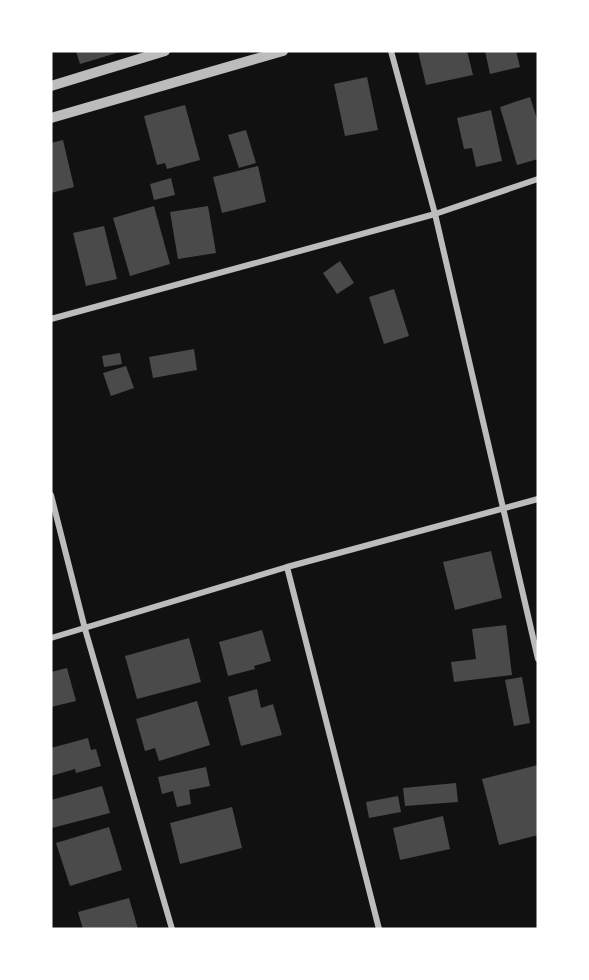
<svg xmlns="http://www.w3.org/2000/svg" width="589" height="980" font-family="Montserrat,sans-serif">
<style>
.building{fill:#4a4a4a}
.lines{fill:none;stroke-linecap:round;stroke-linejoin:round}
.minor{stroke:#bcbcbc;stroke-width:6}
.tertiary{stroke:#bcbcbc;stroke-width:10}
</style>
<rect width="100%" height="100%" fill="#111"/>
<g class="building">
<path d="M76 51H120V52L80 64Z"/>
<path d="M418 51H467L473 75 426 85Z"/>
<path d="M485 51H516L520 67 490 74Z"/>
<path d="M367 77 378 130 345 136 334 84Z"/>
<path d="M530 97 538 122V159L517 165 500 107Z"/>
<path d="M185 105 200 160 167 169 165 163 157 165 144 116Z"/>
<path d="M491 110 502 161 476 167 472 148 464 149 457 118Z"/>
<path d="M246 130 256 163 239 168 228 135Z"/>
<path d="M63 140 74 187 51 193V143Z"/>
<path d="M258 166 266 202 222 213 213 177Z"/>
<path d="M171 178 175 195 154 200 150 184Z"/>
<path d="M154 206 170 264 130 276 113 218Z"/>
<path d="M208 206 216 253 178 259 170 212Z"/>
<path d="M104 226 117 279 86 286 73 233Z"/>
<path d="M340 261 354 283 337 294 323 273Z"/>
<path d="M394 289 409 336 384 344 369 297Z"/>
<path d="M194 349 197 370 153 378 149 357Z"/>
<path d="M120 353 122 364 104 367 102 356Z"/>
<path d="M126 366 134 388 111 396 103 373Z"/>
<path d="M491 551 502 598 455 610 443 562Z"/>
<path d="M506 625 512 675 454 682 451 662 476 659 472 629Z"/>
<path d="M262 630 271 661 254 666 255 669 228 676 219 642Z"/>
<path d="M189 638 201 682 137 699 125 656Z"/>
<path d="M67 668 76 701 51 707V672Z"/>
<path d="M522 677 530 723 514 726 505 680Z"/>
<path d="M257 689 261 708 273 704 282 735 241 746 228 697Z"/>
<path d="M197 701 210 745 159 761 155 748 145 751 136 719Z"/>
<path d="M88 738 91 750 96 749 101 766 76 773 75 769 51 776V748Z"/>
<path d="M538 765V835L499 845 482 779Z"/>
<path d="M206 767 210 786 189 790 191 804 177 807 173 791 162 794 158 777Z"/>
<path d="M456 783 458 802 405 806 403 788Z"/>
<path d="M102 786 110 813 52 828 51 800Z"/>
<path d="M398 796 401 812 369 818 366 802Z"/>
<path d="M232 807 242 848 180 864 170 823Z"/>
<path d="M443 816 450 849 400 860 393 828Z"/>
<path d="M109 827 122 870 70 886 56 843Z"/>
<path d="M129 898 138 929H83L78 912Z"/>
</g>
<g class="lines">
<g class="minor">
<path d="M391 51 435 214 538 659"/>
<path d="M51 319 435 214 538 179"/>
<path d="M51 495 85 629 172 929"/>
<path d="M287 567 379 929"/>
<path d="M51 638 287 567 538 499"/>
</g>
<g class="tertiary">
<path d="M51 86 165 51"/>
<path d="M51 118 283 51"/>
</g>
</g>
<rect width="589" height="980" fill="none" stroke="#ffffff" stroke-width="105"/>
</svg>
